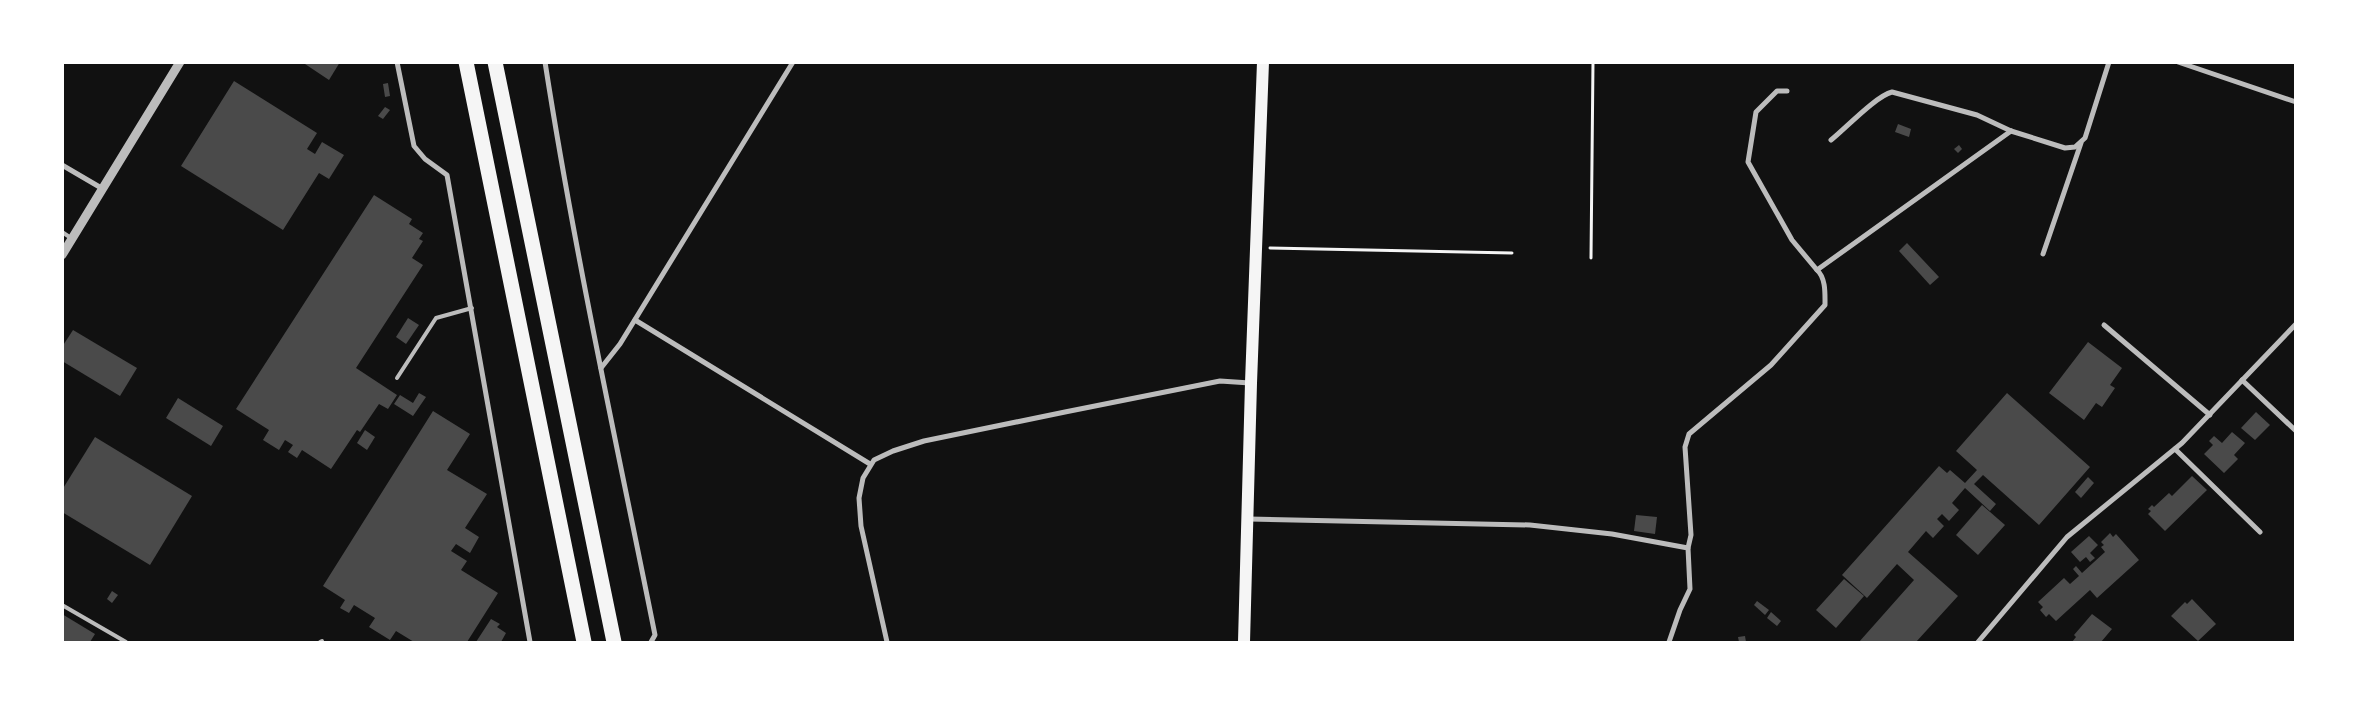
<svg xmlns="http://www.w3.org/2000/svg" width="2358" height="705" font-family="'Zilla Slab',serif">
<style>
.building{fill:#4a4a4a}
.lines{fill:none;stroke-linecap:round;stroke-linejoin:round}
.path{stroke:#f5f5f5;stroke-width:3}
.service{stroke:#bcbcbc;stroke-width:4}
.minor{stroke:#bcbcbc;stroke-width:5}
.tertiary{stroke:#bcbcbc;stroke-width:9}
.primary{stroke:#f5f5f5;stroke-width:12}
.motorway{stroke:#f5f5f5;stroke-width:15}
</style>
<rect width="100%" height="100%" fill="#111"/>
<g class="building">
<path d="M302 62H340L329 80Z"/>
<path d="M234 81 317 133 307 149 315 154 322 142 344 155 329 179 319 173 283 230 181 166Z"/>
<path d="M388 83 390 96 385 97 383 84Z"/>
<path d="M385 107 390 110 383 119 378 116Z"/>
<path d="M1898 124 1911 129 1909 137 1895 132Z"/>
<path d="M1959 145 1962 149 1958 153 1954 149Z"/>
<path d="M374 195 412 219 409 224 423 233 419 239 423 241 412 258 423 265 356 368 397 395 388 409 379 404 360 432 357 430 331 469 302 450 297 458 288 452 293 445 285 440 279 450 263 440 269 430 236 409Z"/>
<path d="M1907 243 1939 277 1930 285 1899 251Z"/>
<path d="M408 318 419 325 406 344 396 337Z"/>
<path d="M73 330 137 368 120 396 62 361V347Z"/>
<path d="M2088 342 2122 368 2110 385 2115 388 2102 407 2096 403 2084 420 2049 393Z"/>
<path d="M419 393 426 397 413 416 394 404 400 395 413 403Z"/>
<path d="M2007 393 2090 467 2039 525 1983 475 1974 484 1996 504 1990 511 1965 488 1952 503 1959 510 1949 521 1942 514 1937 519 1944 526 1933 538 1926 531 1908 552 1958 596 1916 642H1859L1914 580 1897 564 1867 598 1842 575 1939 466 1947 473 1950 470 1965 483 1977 470 1956 451Z"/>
<path d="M178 398 223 426 211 446 166 418Z"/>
<path d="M433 411 470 434 447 470 487 494 465 528 479 537 470 553 456 544 451 551 467 561 461 570 498 593 467 642H414L396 631 390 640 369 627 375 618 354 605 349 613 340 608 345 600 323 586Z"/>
<path d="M2256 412 2270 425 2255 440 2241 428Z"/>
<path d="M365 430 375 437 367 450 357 443Z"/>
<path d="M2232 432 2245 443 2234 455 2238 459 2224 473 2204 454 2213 445 2209 441 2214 436 2222 443Z"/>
<path d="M95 437 192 496 150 565 62 512V490Z"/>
<path d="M2192 476 2207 490 2165 531 2148 514 2151 511 2148 509 2152 505 2154 507 2169 493 2172 496Z"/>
<path d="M2088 477 2094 483 2081 498 2075 492Z"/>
<path d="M1982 505 2005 525 1978 555 1956 535Z"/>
<path d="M1636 515 1657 517 1655 534 1634 531Z"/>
<path d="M2110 533 2113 537 2116 534 2139 560 2097 598 2090 590 2056 621 2049 614 2046 617 2040 610 2043 607 2038 602 2064 578 2070 584 2079 576 2073 569 2076 566 2082 573 2105 552 2101 547 2104 545 2101 542Z"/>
<path d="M2089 536 2098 545 2090 553 2095 558 2090 562 2086 557 2080 562 2071 552Z"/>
<path d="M1844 579 1864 596 1836 628 1816 610Z"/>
<path d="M112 591 118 595 112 603 107 599Z"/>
<path d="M2192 599 2216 624 2198 641 2171 616 2185 602 2187 604Z"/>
<path d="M1757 601 1769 610 1765 615 1754 605Z"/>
<path d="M1771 612 1781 621 1777 626 1767 618Z"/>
<path d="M62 614 95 634 90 642H62Z"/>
<path d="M2092 614 2112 629 2101 642H2072L2076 637 2074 635Z"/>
<path d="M491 619 500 624 497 627 506 633 501 642H476Z"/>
<path d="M1745 636 1746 642H1739L1738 637Z"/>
</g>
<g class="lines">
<g class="path">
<path d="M1270 248 1512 253"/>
<path d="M1591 258 1593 62"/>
</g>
<g class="service">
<path d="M62 232 71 238"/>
<path d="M397 378 436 318 472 308"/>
<path d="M62 605 126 642"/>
<path d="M320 642 322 641"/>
</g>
<g class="minor">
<path d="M397 62 414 146 425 159 447 175 530 642"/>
<path d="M545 62C575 255 617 445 655 635L651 642"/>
<path d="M2178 62 2296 102"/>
<path d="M1787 91H1777L1756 112 1748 162 1792 240 1817 270"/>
<path d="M1831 140C1846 128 1876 96 1892 92L1977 115 2011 131 2065 148 2075 147 2085 138 2109 62"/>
<path d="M62 165 103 189"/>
<path d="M2043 254 2081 143"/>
<path d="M635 320 870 464"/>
<path d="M2104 325 2210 415"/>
<path d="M601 368 620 344 793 62"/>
<path d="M2242 380 2296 431"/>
<path d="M2175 449 2260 532"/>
<path d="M1249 519 1530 525 1612 534 1688 548 1690 589 1680 610 1669 642"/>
<path d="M1688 548 1691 535 1685 447 1689 434 1771 365 1825 305C1825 294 1826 278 1817 270L2011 131"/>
<path d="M887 642 861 526 859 498 863 478 874 460 893 451 924 441 1065 412 1220 381 1250 383"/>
<path d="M1978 642 2067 537 2182 443 2296 324"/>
</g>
<path class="tertiary" d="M62 255 180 62"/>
<path class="primary" d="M1244 642 1251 383 1263 62"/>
<g class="motorway">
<path d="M466 62 584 642"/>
<path d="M495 62 614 642"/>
</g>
</g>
<rect width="2358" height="705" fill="none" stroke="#ffffff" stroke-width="128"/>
</svg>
